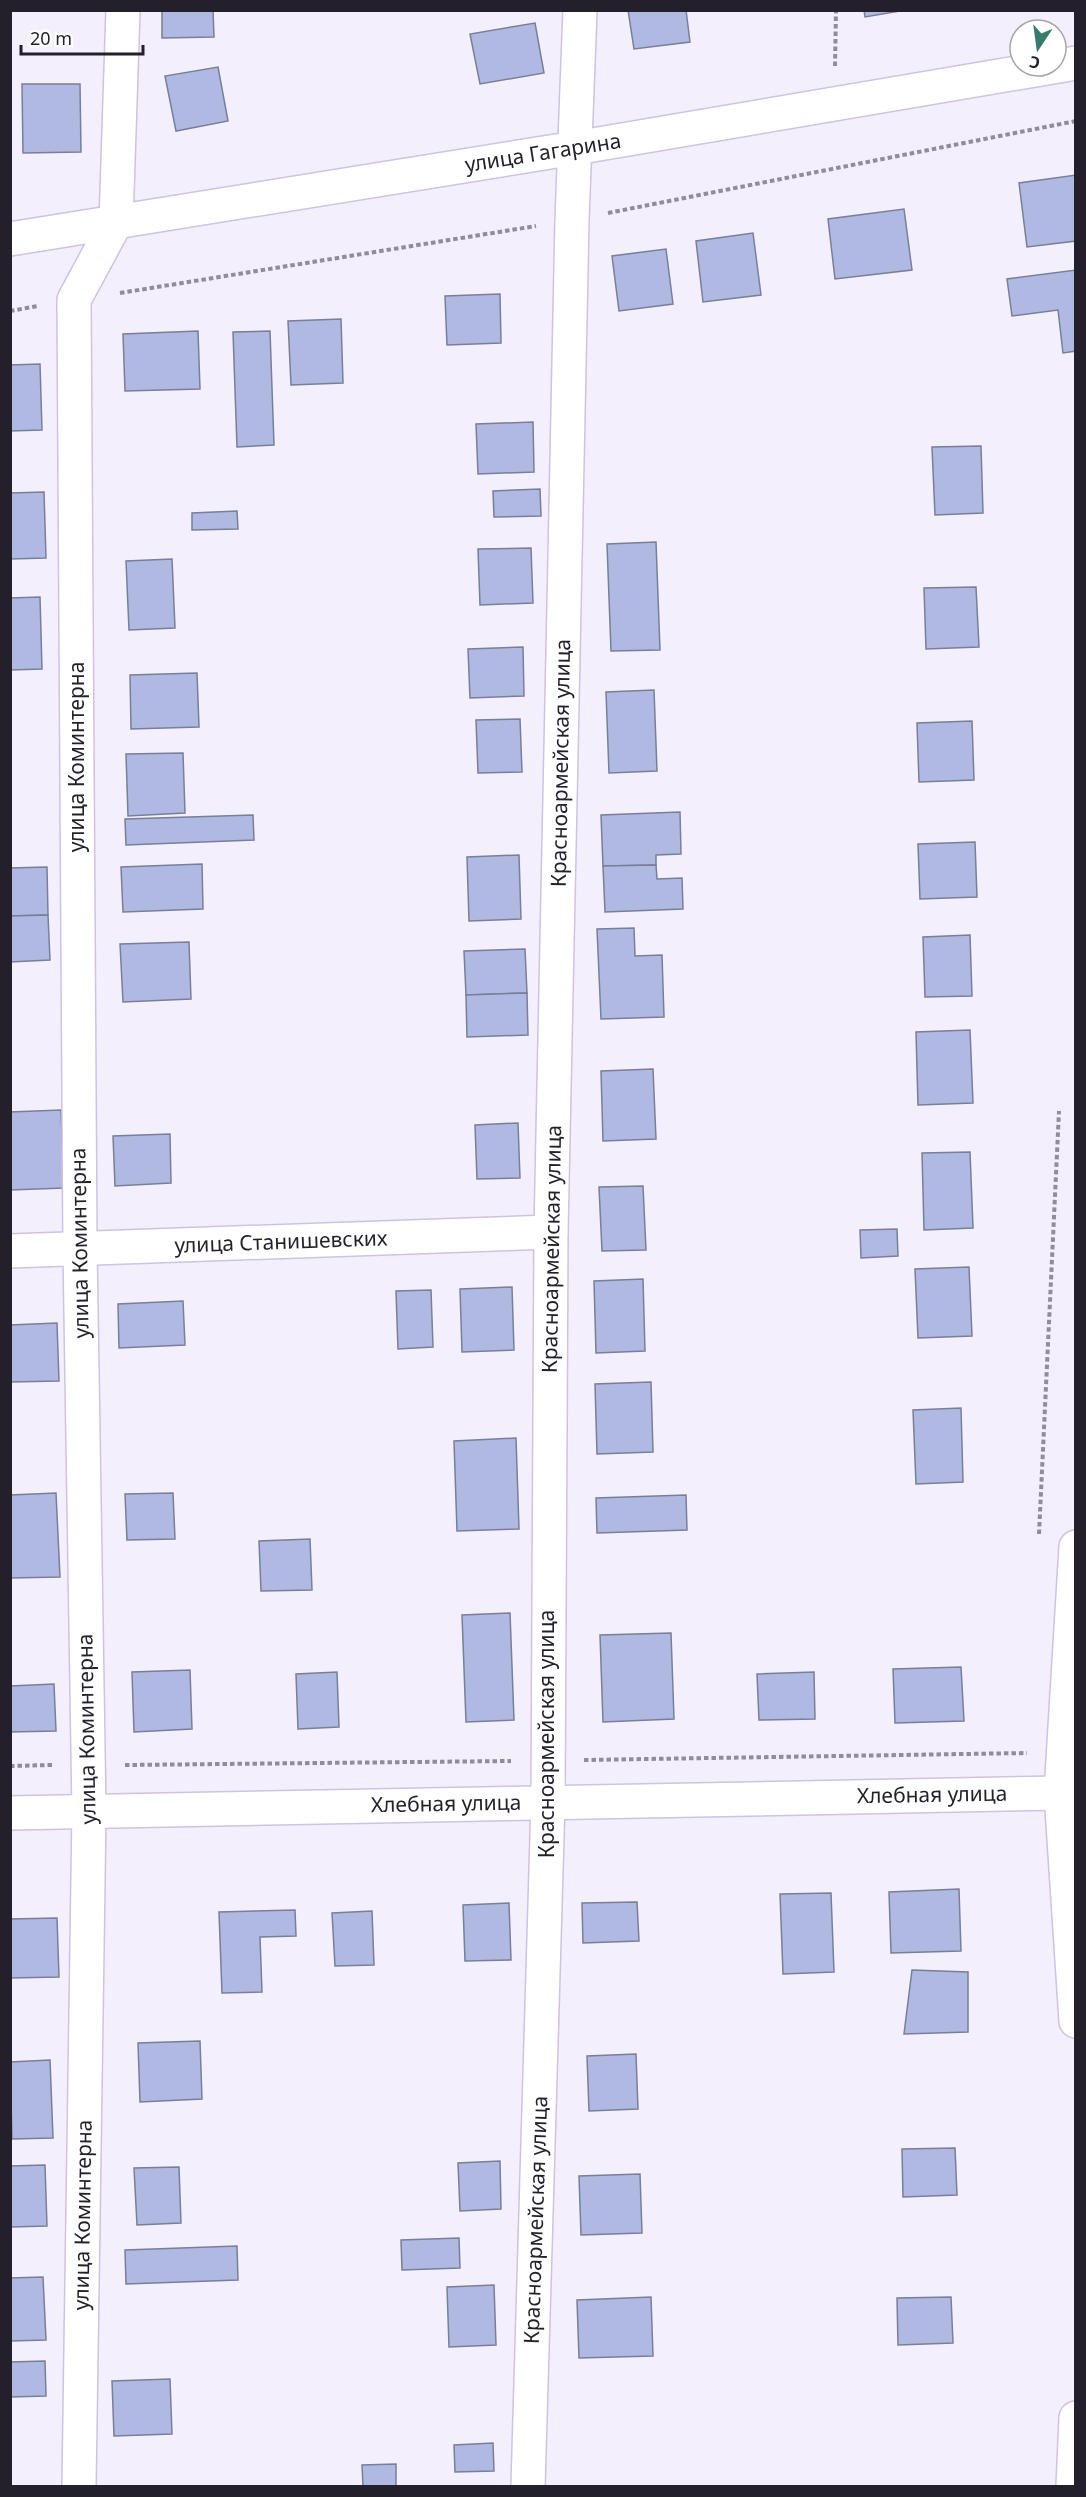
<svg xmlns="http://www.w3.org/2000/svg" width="1086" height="2497" font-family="'Noto Sans',sans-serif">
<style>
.building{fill:#b0b9e1;stroke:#787e9c;stroke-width:1.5}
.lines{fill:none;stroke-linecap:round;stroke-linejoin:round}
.street-casing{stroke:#cec3e4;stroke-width:36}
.secondary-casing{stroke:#cec3e4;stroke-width:36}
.path{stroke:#908c99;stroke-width:4;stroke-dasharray:4.5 3;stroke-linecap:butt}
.street{stroke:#fff;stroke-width:33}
.secondary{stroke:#fff;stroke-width:33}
.labels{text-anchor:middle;stroke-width:6;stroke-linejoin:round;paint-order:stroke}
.street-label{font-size:21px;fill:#231f2b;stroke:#fff}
</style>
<rect width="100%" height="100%" fill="#f3effd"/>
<g class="building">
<path d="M162 10H213L214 37 162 38Z"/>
<path d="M628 10H686L690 42 634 49Z"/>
<path d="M864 10H906L865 17Z"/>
<path d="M535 23 544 73 480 84 470 34Z"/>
<path d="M218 67 228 121 176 131 165 76Z"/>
<path d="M22 84H80L81 152 23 153Z"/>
<path d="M1076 175V241L1027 247 1019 183Z"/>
<path d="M904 209 912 270 835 279 828 219Z"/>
<path d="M753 233 761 295 703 302 696 241Z"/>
<path d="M666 249 673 304 619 311 612 256Z"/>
<path d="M1076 270V351L1063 353 1058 310 1012 316 1007 279Z"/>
<path d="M500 294 501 343 447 345 445 296Z"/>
<path d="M341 319 343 383 291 385 288 321Z"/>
<path d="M198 331 200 389 125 391 123 334Z"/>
<path d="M270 331 274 445 237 447 233 332Z"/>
<path d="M40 364 42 430 10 431V365Z"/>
<path d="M533 422 534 472 478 474 476 424Z"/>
<path d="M981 446 983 513 935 515 932 447Z"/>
<path d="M540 489 541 516 494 517 493 491Z"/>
<path d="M44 492 46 558 10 559V493Z"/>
<path d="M237 511 238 529 192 530V513Z"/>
<path d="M656 542 660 650 611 651 607 544Z"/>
<path d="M531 548 533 603 480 605 478 549Z"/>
<path d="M172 559 175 628 129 630 126 561Z"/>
<path d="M976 587 979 647 926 649 924 588Z"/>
<path d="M40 597 42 669 10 670V598Z"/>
<path d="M523 647 524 696 470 698 468 649Z"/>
<path d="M197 673 199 727 131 729 130 675Z"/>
<path d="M654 690 657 771 609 773 606 692Z"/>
<path d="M520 719 522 772 478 773 476 720Z"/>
<path d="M972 721 974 780 919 782 917 723Z"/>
<path d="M183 753 185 813 128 816 126 754Z"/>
<path d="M680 812 681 854 656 855V865L603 866 601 815Z"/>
<path d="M253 815 254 840 126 845 125 819Z"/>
<path d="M975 842 977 897 920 899 918 844Z"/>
<path d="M519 855 521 919 469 921 467 857Z"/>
<path d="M202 864 203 909 123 912 121 867Z"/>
<path d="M656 865 657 879 682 878 683 909 605 912 603 866Z"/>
<path d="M47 867 48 915 10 916V868Z"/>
<path d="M48 915 50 960 10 962V916Z"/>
<path d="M634 928 635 956 662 955 664 1017 601 1019 597 929Z"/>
<path d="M970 935 972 996 925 997 923 937Z"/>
<path d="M189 942 191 999 123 1002 120 944Z"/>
<path d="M525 949 527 993 466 995 464 951Z"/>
<path d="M527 993 528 1035 467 1037 466 995Z"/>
<path d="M970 1030 973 1103 918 1105 916 1032Z"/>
<path d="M653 1069 656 1139 603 1141 601 1071Z"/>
<path d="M61 1110 64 1188 10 1190V1112Z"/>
<path d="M518 1123 520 1178 477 1179 475 1125Z"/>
<path d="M170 1134 171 1183 115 1186 113 1136Z"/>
<path d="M970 1152 973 1228 924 1230 922 1153Z"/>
<path d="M643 1186 646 1250 602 1251 599 1187Z"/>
<path d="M897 1229 898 1256 861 1258 860 1230Z"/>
<path d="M969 1267 972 1336 918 1338 915 1269Z"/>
<path d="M643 1279 645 1351 596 1353 594 1281Z"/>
<path d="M512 1287 514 1350 462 1352 460 1289Z"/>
<path d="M431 1290 433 1347 398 1349 396 1291Z"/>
<path d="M183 1301 185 1345 119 1348 118 1304Z"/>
<path d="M57 1323 59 1381 10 1382V1325Z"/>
<path d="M651 1382 653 1452 597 1454 595 1384Z"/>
<path d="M961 1408 963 1482 916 1484 913 1410Z"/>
<path d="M516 1438 519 1529 457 1531 454 1441Z"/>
<path d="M56 1493 60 1577 10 1578V1495Z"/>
<path d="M173 1493 175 1539 127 1540 125 1494Z"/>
<path d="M686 1495 687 1530 597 1533 596 1498Z"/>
<path d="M310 1539 312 1590 261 1591 259 1541Z"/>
<path d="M510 1613 514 1720 466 1722 462 1615Z"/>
<path d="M671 1633 674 1719 603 1722 600 1635Z"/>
<path d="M961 1667 964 1721 895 1723 893 1669Z"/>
<path d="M190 1670 192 1729 134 1732 132 1672Z"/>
<path d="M337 1672 339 1727 298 1729 296 1674Z"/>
<path d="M814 1672 815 1719 759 1720 757 1674Z"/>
<path d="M54 1684 56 1731 10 1732V1686Z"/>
<path d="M959 1889 961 1951 891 1953 889 1892Z"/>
<path d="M831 1893 834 1972 783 1974 780 1894Z"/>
<path d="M637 1902 639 1941 583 1943 582 1903Z"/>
<path d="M509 1903 511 1960 465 1961 463 1905Z"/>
<path d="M295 1910 296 1936 260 1937 262 1992 222 1993 219 1912Z"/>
<path d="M372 1911 374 1965 335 1966 332 1913Z"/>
<path d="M57 1918 59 1977 10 1978V1919Z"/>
<path d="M912 1970 968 1972V2032L904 2034Z"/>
<path d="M200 2041 202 2099 140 2102 138 2043Z"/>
<path d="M636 2054 638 2109 589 2111 587 2056Z"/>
<path d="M50 2060 53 2138 12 2139 10 2062Z"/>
<path d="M955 2148 957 2195 903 2197 902 2149Z"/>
<path d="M500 2161 501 2209 460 2211 458 2163Z"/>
<path d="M45 2165 47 2226 11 2227 10 2166Z"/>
<path d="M179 2167 181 2223 137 2225 134 2168Z"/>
<path d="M640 2174 642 2233 581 2235 579 2176Z"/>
<path d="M459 2238 460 2268 402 2270 401 2240Z"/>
<path d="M237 2246 238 2280 126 2284 125 2250Z"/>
<path d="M43 2277 46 2340 10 2341V2278Z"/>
<path d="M494 2285 496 2345 449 2347 447 2287Z"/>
<path d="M651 2297 653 2356 579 2358 577 2300Z"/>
<path d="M951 2297 953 2343 898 2345 897 2298Z"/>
<path d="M45 2361 46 2396 10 2397V2362Z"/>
<path d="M170 2379 172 2434 114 2436 112 2381Z"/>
<path d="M493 2443 494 2471 455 2472 454 2445Z"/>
<path d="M396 2464V2486H363L362 2465Z"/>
</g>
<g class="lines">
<defs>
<g id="street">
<path d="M10 1251 551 1232"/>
<path d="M1076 1547 1061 1793 1076 2021"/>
<path d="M10 1813 1061 1793"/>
<path d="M79 2486 89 1812 80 1249 74 300 116 222 123 10"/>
<path d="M528 2486 548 1802 551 1232 572 220 580 10"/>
<path d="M1073 2486 1076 2418"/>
</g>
<path id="secondary" d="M10 239 575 148 1076 63"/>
</defs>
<use href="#street" class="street-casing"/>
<use href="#secondary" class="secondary-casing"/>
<g class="path">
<path d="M835 66 836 10"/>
<path d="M608 213 1076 121"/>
<path d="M120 293 536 226"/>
<path d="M10 311 38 306"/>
<path d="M1039 1534 1059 1111"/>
<path d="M584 1760 1027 1753"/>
<path d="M125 1765 511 1761"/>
<path d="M10 1766 52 1765"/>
</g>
<use href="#street" class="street"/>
<use href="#secondary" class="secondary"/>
</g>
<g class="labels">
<g class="street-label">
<text transform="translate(543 153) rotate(-9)" y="7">улица Гагарина</text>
<text transform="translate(77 757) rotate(-90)" y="7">улица Коминтерна</text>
<text transform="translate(561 763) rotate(-89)" y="7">Красноармейская улица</text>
<text transform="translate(281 1242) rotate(-2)" y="7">улица Станишевских</text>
<text transform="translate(80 1243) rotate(-91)" y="7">улица Коминтерна</text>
<text transform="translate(552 1249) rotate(-89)" y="7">Красноармейская улица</text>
<text transform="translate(87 1729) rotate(-91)" y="7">улица Коминтерна</text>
<text transform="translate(547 1734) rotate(-90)" y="7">Красноармейская улица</text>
<text transform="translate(932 1795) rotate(-1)" y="7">Хлебная улица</text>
<text transform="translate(446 1804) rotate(-1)" y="7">Хлебная улица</text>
<text transform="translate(83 2215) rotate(-89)" y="7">улица Коминтерна</text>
<text transform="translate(536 2220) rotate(-88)" y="7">Красноармейская улица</text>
</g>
</g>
<rect width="1086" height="2497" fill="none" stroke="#231f2b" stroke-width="24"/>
<g transform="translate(1038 48) rotate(193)"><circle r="28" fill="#ffffff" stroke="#a7a5aa" stroke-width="1.5"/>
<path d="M0-4.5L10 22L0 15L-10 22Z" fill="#377b6e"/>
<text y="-9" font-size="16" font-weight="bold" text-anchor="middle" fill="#231f2b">С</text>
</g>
<path d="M21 45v9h122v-9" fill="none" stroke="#231f2b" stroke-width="3"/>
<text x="30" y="45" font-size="18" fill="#231f2b" stroke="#ffffff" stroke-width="4.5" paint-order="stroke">20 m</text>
</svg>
